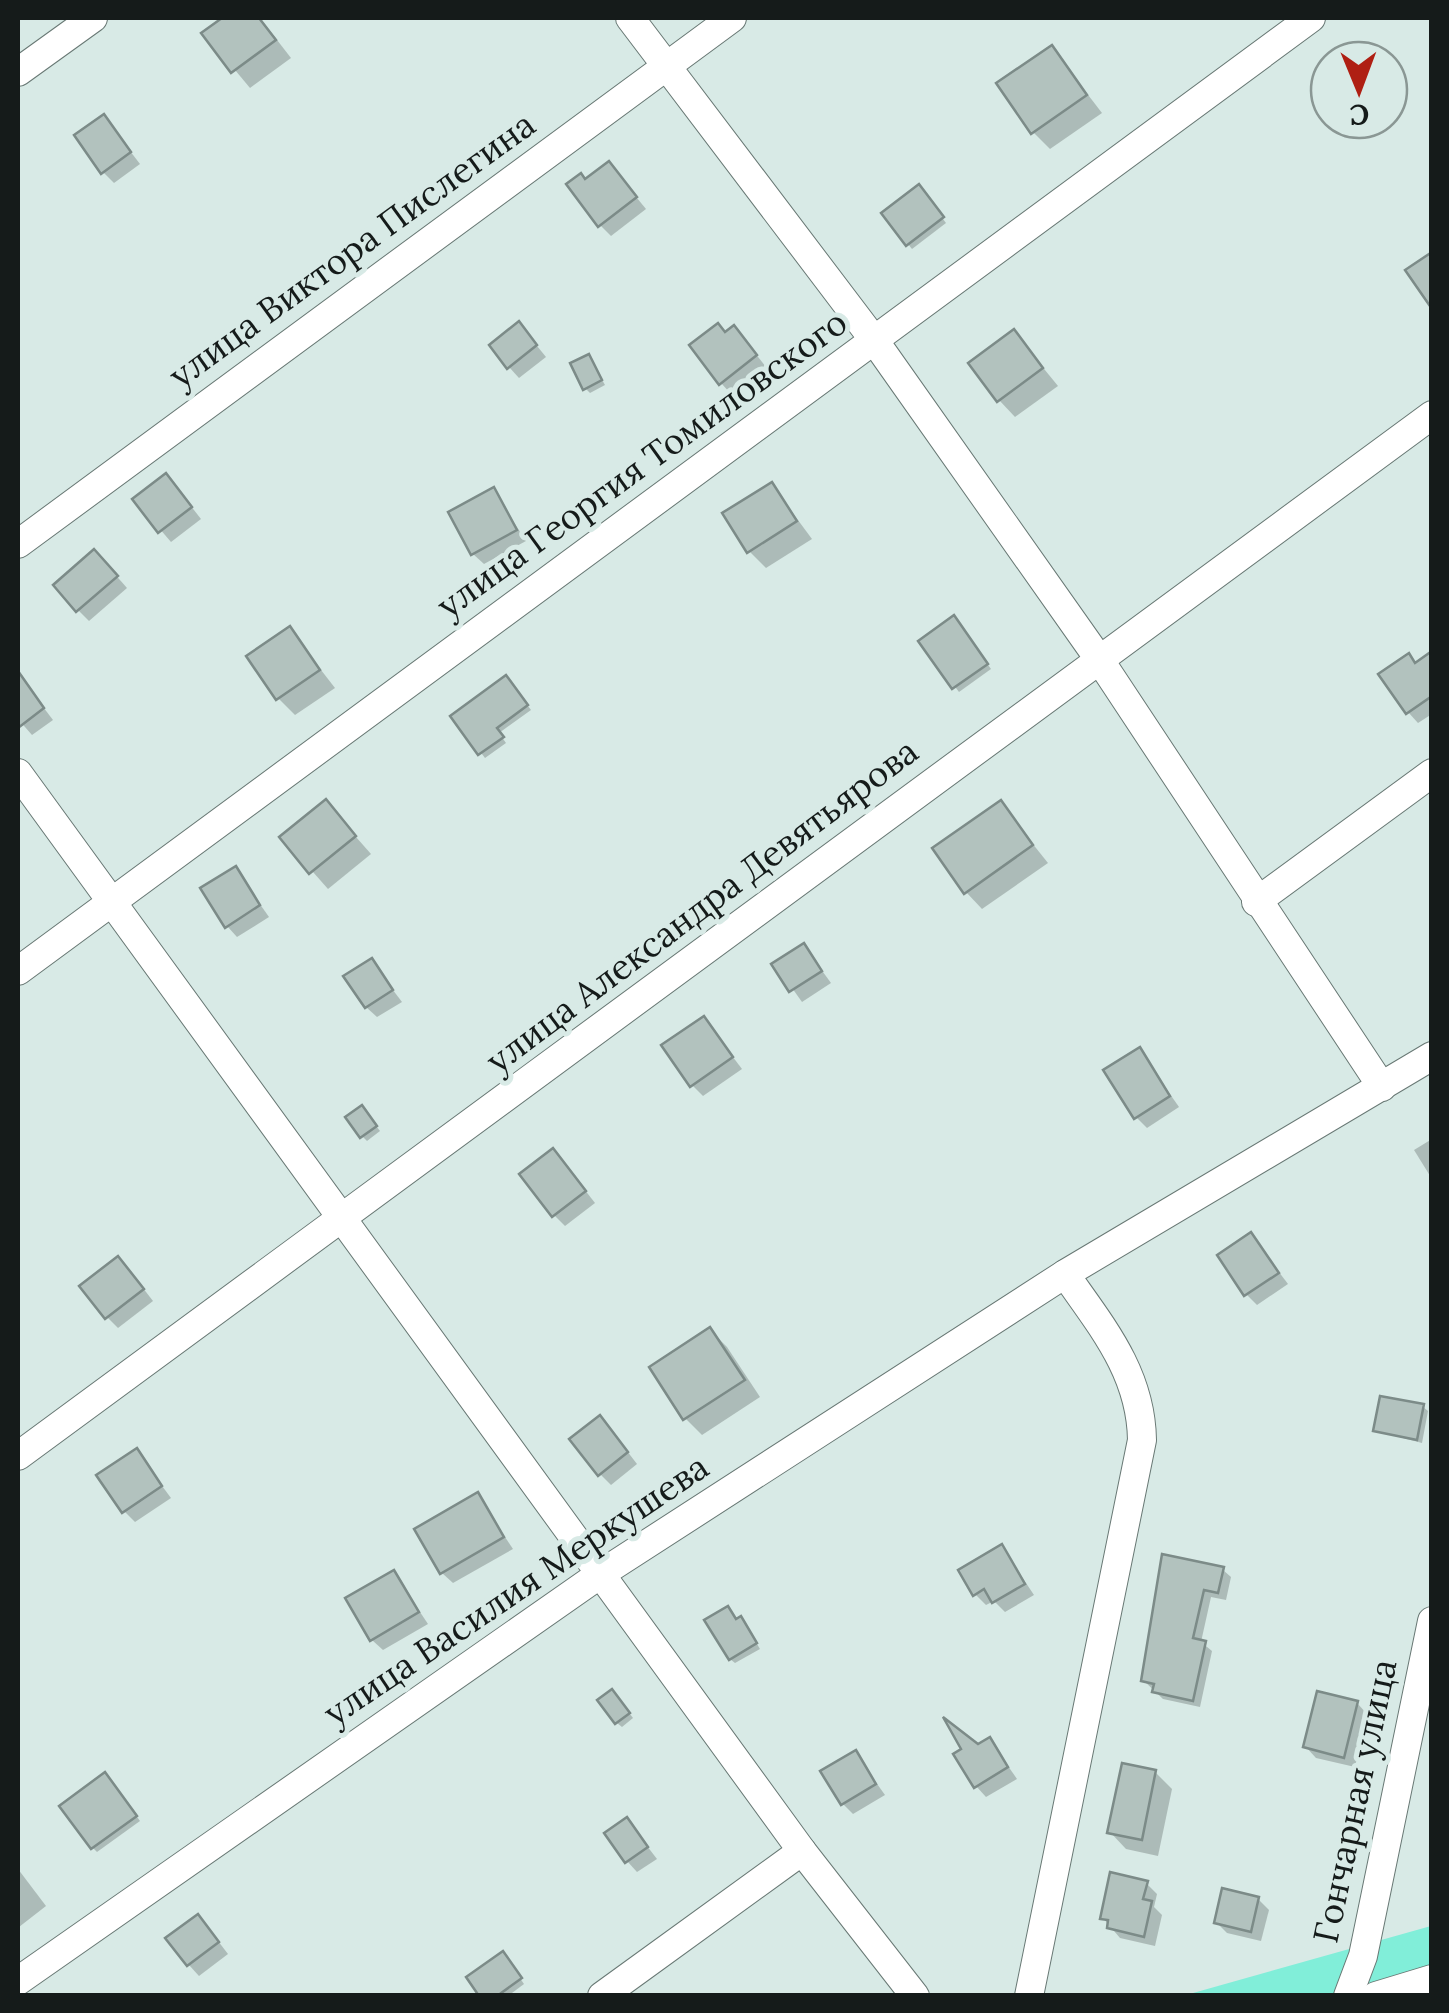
<svg xmlns="http://www.w3.org/2000/svg" width="1449" height="2013" font-family="Lora,serif">
<style>
.green{fill:#81eed9}
.shadow{fill:#0003}
.building{fill:#b2c2be;stroke:#7c8b88;stroke-width:2.5}
.lines{fill:none;stroke-linecap:round;stroke-linejoin:round}
.minor-casing{stroke:#687874;stroke-width:30}
.minor{stroke:#fff;stroke-width:28}
.labels{text-anchor:middle;stroke-width:10;stroke-linejoin:round;paint-order:stroke}
.street-label{font-size:35px;fill:#151b1a;stroke:#d8eae6}
</style>
<rect width="100%" height="100%" fill="#d8eae6"/>
<path class="green" d="M1431 1926V1995H1186Z"/>
<g class="shadow">
<path d="M223 18H260L291 58 250 88 205 34Z"/>
<path d="M1052 48 1102 113 1050 149 1033 132Z"/>
<path d="M104 117 140 164 114 183 103 172Z"/>
<path d="M609 164 646 209 611 236 600 225Z"/>
<path d="M923 192 946 223 912 249 908 244Z"/>
<path d="M1014 332 1058 386 1015 417 999 400Z"/>
<path d="M529 336 546 357 519 378 509 367Z"/>
<path d="M744 339 766 367 731 394 721 383Z"/>
<path d="M589 357 605 385 590 393 585 388Z"/>
<path d="M772 485 812 539 766 568 749 551Z"/>
<path d="M176 487 201 519 171 542 135 500Z"/>
<path d="M493 490 526 541 484 564 473 554Z"/>
<path d="M105 563 127 588 89 621 78 610Z"/>
<path d="M958 623 991 669 959 692 921 642Z"/>
<path d="M290 630 335 688 295 715 278 698Z"/>
<path d="M1432 662V714L1418 723 1408 712 1416 665Z"/>
<path d="M18 674 53 720 32 735 18 719Z"/>
<path d="M511 683 531 710 499 733 506 743 485 758 453 716Z"/>
<path d="M326 803 371 854 328 889 283 838Z"/>
<path d="M1000 803 1048 863 982 909 966 892Z"/>
<path d="M235 869 269 917 237 937 227 926Z"/>
<path d="M804 946 831 983 802 1002 775 964Z"/>
<path d="M371 961 402 1002 377 1017 366 1007Z"/>
<path d="M704 1019 742 1069 703 1096 692 1085Z"/>
<path d="M1139 1050 1179 1107 1147 1128 1136 1117Z"/>
<path d="M366 1113 380 1131 367 1141 362 1136Z"/>
<path d="M1432 1139V1179L1414 1150Z"/>
<path d="M563 1162 595 1203 565 1226 554 1215Z"/>
<path d="M1251 1235 1288 1284 1257 1305 1246 1294Z"/>
<path d="M129 1270 153 1301 118 1328 107 1317Z"/>
<path d="M710 1330 727 1347 760 1397 702 1435 685 1418Z"/>
<path d="M1423 1407 1428 1411 1422 1443 1376 1431Z"/>
<path d="M610 1429 637 1464 611 1485 600 1474Z"/>
<path d="M136 1451 171 1498 135 1522 124 1511Z"/>
<path d="M477 1495 513 1549 453 1583 442 1573Z"/>
<path d="M1002 1547 1034 1595 1005 1612 994 1601 986 1605 975 1594Z"/>
<path d="M1164 1557 1223 1570 1231 1577 1226 1600 1211 1597 1201 1642 1212 1651 1200 1707 1163 1699 1143 1680Z"/>
<path d="M394 1573 428 1624 383 1650 372 1640Z"/>
<path d="M737 1622 745 1624 760 1649 735 1663 730 1659Z"/>
<path d="M617 1697 633 1718 622 1727 617 1723Z"/>
<path d="M1357 1703 1367 1714 1355 1767 1316 1758 1306 1747Z"/>
<path d="M990 1740 1017 1779 986 1797 976 1786Z"/>
<path d="M855 1753 885 1795 853 1814 843 1804Z"/>
<path d="M1155 1772 1172 1789 1158 1856 1126 1849 1110 1832Z"/>
<path d="M110 1780 140 1821 97 1852 93 1848Z"/>
<path d="M627 1820 657 1859 637 1872 627 1861Z"/>
<path d="M18 1869 46 1906 19 1927 18 1925Z"/>
<path d="M1146 1883 1157 1894 1154 1907 1162 1915 1155 1946 1120 1938 1103 1918Z"/>
<path d="M1258 1899 1269 1910 1261 1941 1227 1933 1216 1922Z"/>
<path d="M208 1928 228 1954 199 1976 189 1965Z"/>
<path d="M507 1959 524 1984 508 1996H482Z"/>
</g>
<g class="building">
<path d="M222 18H259L276 40 231 73 201 33Z"/>
<path d="M1052 45 1087 95 1031 134 996 83Z"/>
<path d="M104 114 131 152 101 174 74 135Z"/>
<path d="M609 161 637 197 598 227 566 184 581 173 585 179Z"/>
<path d="M919 184 944 217 906 246 881 213Z"/>
<path d="M1432 252V309L1405 270Z"/>
<path d="M519 321 537 345 507 369 489 345Z"/>
<path d="M718 323 725 332 734 325 757 355 719 385 689 345Z"/>
<path d="M1014 329 1043 368 997 402 968 363Z"/>
<path d="M589 354 602 380 583 390 570 363Z"/>
<path d="M166 473 192 507 158 533 132 499Z"/>
<path d="M772 482 797 521 747 553 722 513Z"/>
<path d="M494 487 517 530 471 555 448 512Z"/>
<path d="M94 549 118 576 76 612 53 585Z"/>
<path d="M954 615 988 664 952 689 918 641Z"/>
<path d="M290 626 320 670 276 700 246 656Z"/>
<path d="M1432 651V696L1406 714 1378 674 1409 653 1415 663Z"/>
<path d="M18 671 44 708 18 728Z"/>
<path d="M506 675 528 705 497 728 504 737 478 755 450 716Z"/>
<path d="M326 799 356 836 309 874 279 837Z"/>
<path d="M1001 800 1033 845 964 894 932 848Z"/>
<path d="M236 866 260 905 225 928 200 888Z"/>
<path d="M804 943 822 971 789 992 771 964Z"/>
<path d="M372 958 393 990 365 1008 343 976Z"/>
<path d="M704 1016 733 1057 690 1087 661 1045Z"/>
<path d="M1140 1047 1170 1096 1134 1119 1103 1070Z"/>
<path d="M362 1105 377 1126 360 1138 345 1117Z"/>
<path d="M553 1148 586 1191 552 1217 519 1174Z"/>
<path d="M1251 1232 1279 1273 1244 1296 1217 1255Z"/>
<path d="M118 1256 144 1289 105 1319 79 1286Z"/>
<path d="M710 1327 745 1380 683 1420 649 1367Z"/>
<path d="M1380 1396 1424 1404 1417 1440 1373 1431Z"/>
<path d="M600 1415 628 1452 598 1476 569 1439Z"/>
<path d="M137 1448 162 1486 122 1513 96 1475Z"/>
<path d="M478 1492 504 1537 440 1574 414 1529Z"/>
<path d="M1002 1544 1025 1584 992 1603 984 1589 973 1596 958 1570Z"/>
<path d="M1162 1554 1224 1567 1218 1593 1204 1590 1193 1638 1206 1641 1193 1701 1152 1692 1154 1684 1141 1681Z"/>
<path d="M394 1570 419 1612 370 1641 345 1598Z"/>
<path d="M728 1606 736 1619 741 1616 757 1643 729 1660 704 1620Z"/>
<path d="M612 1689 630 1713 615 1724 597 1700Z"/>
<path d="M1317 1691 1358 1701 1344 1758 1303 1747Z"/>
<path d="M943 1717 978 1744 990 1737 1008 1767 974 1788 953 1754 961 1749Z"/>
<path d="M856 1750 876 1784 841 1805 820 1771Z"/>
<path d="M1122 1763 1156 1770 1142 1840 1107 1833Z"/>
<path d="M105 1772 137 1816 91 1849 59 1806Z"/>
<path d="M627 1817 648 1847 625 1863 604 1833Z"/>
<path d="M1110 1872 1148 1881 1143 1899 1152 1901 1144 1937 1107 1928 1108 1920 1100 1919Z"/>
<path d="M1222 1888 1259 1897 1251 1932 1214 1923Z"/>
<path d="M198 1914 219 1942 187 1966 165 1938Z"/>
<path d="M503 1951 522 1978 497 1996H479L466 1977Z"/>
</g>
<g class="lines">
<defs>
<g id="minor">
<path d="M630 18 874 340 1099 659 1382 1087"/>
<path d="M18 72 93 18"/>
<path d="M18 544 732 18"/>
<path d="M18 773 802 1851 915 1996"/>
<path d="M1256 902 1432 773"/>
<path d="M18 971 1311 18"/>
<path d="M18 1456 1432 415"/>
<path d="M18 1981 599 1575 1065 1274 1432 1056"/>
<path d="M602 1996 802 1851"/>
<path d="M1029 1996 1142 1440C1141 1373 1102 1327 1065 1274"/>
<path d="M1348 1996 1363 1956 1432 1621"/>
<path d="M1376 1996 1432 1979"/>
</g>
</defs>
<use href="#minor" class="minor-casing"/>
<use href="#minor" class="minor"/>
</g>
<g class="labels">
<g class="street-label">
<text transform="translate(352 250) rotate(-36)" y="12">улица Виктора Пислегина</text>
<text transform="translate(642 464) rotate(-36)" y="12">улица Георгия Томиловского</text>
<text transform="translate(702 906) rotate(-37)" y="12">улица Александра Девятьярова</text>
<text transform="translate(516 1590) rotate(-34)" y="12">улица Василия Меркушева</text>
<text transform="translate(1355 1801) rotate(-78)" y="12">Гончарная улица</text>
</g>
</g>
<rect width="1449" height="2013" fill="none" stroke="#151b1a" stroke-width="40"/>
<g transform="translate(1359 90) rotate(179)"><circle r="48" fill="#d8eae6" stroke="#8a9794" stroke-width="2.5"/>
<path d="M0-8L18 38L0 25L-18 38Z" fill="#af1f13"/>
<text y="-15" font-size="28" font-weight="bold" text-anchor="middle" fill="#151b1a">С</text>
</g>
</svg>
